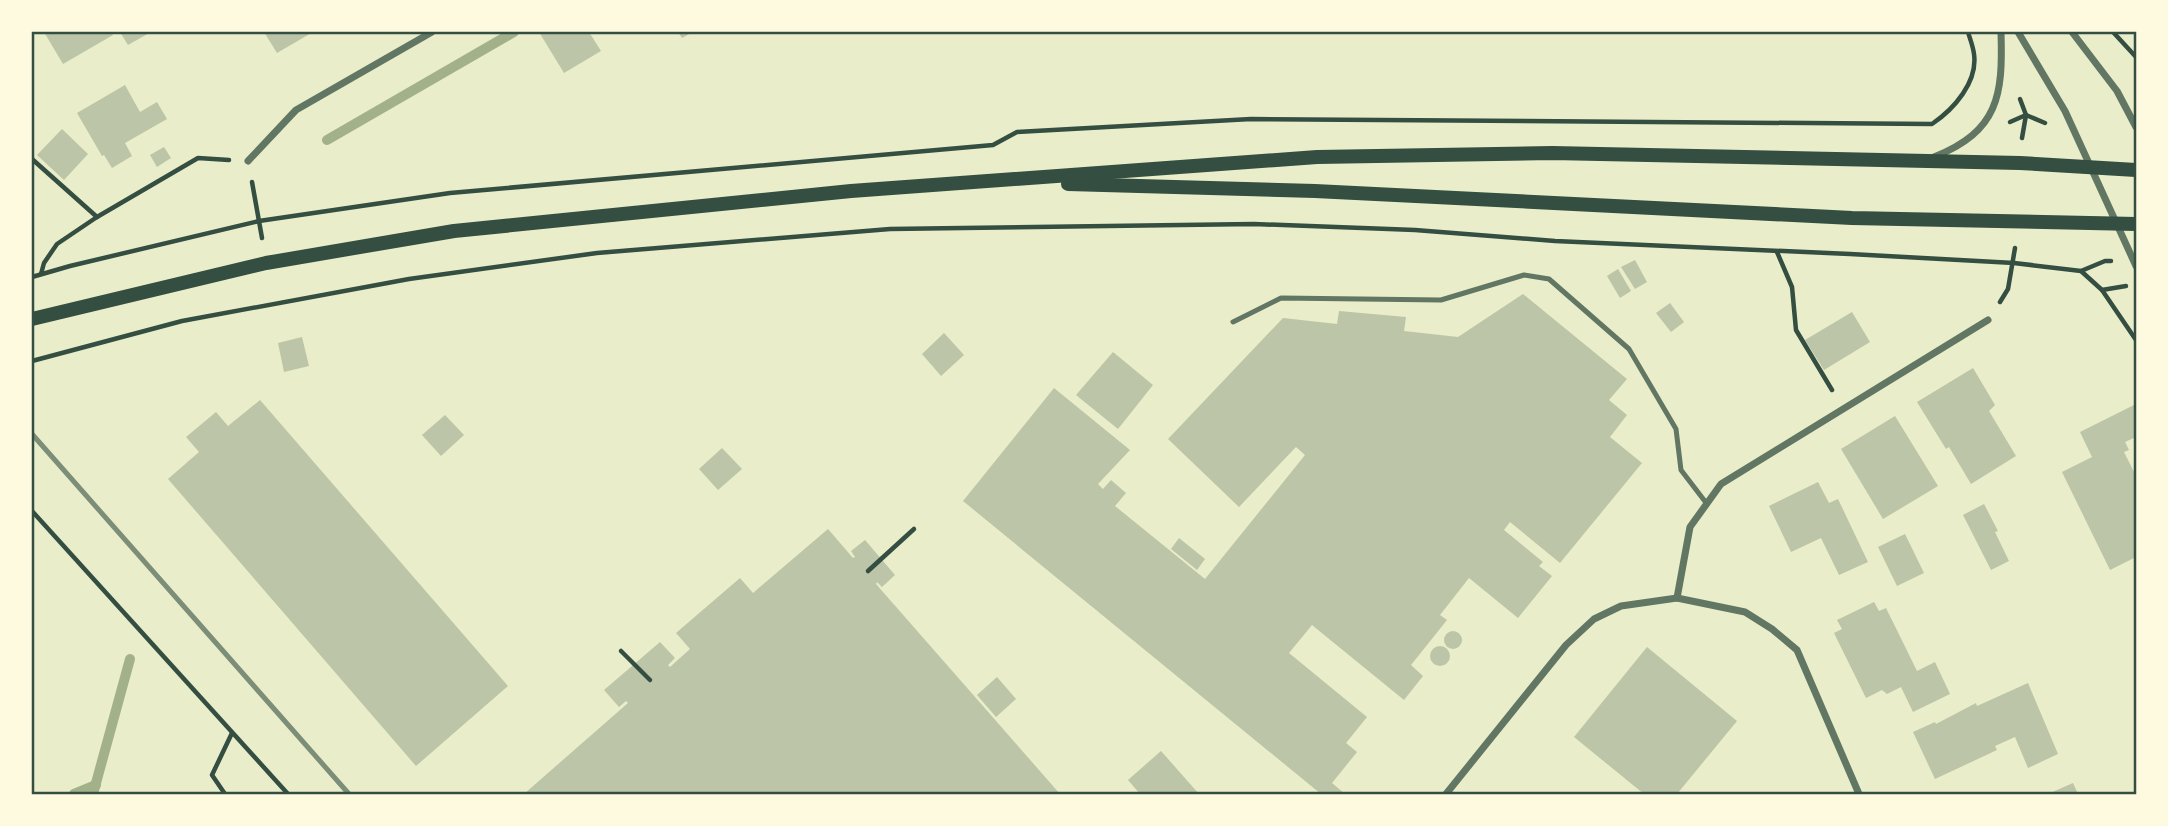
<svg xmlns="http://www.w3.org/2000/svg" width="2168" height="826" font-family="Signika,sans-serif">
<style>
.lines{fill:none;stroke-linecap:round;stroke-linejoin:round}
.stream{stroke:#a3b18a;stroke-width:10}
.building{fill:#bcc5a7}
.path{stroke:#344e41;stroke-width:4.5}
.service{stroke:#617663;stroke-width:5}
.minor{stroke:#617663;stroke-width:7}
.secondary{stroke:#344e41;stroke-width:14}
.rail{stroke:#7c8e77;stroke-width:5}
.neatline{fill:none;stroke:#344e41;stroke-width:2.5}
</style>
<rect width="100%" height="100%" fill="#e9edc9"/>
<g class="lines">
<g class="stream">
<path d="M327 140 514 32"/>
<path d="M74 794 96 785"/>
<path d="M93 794 130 659"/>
</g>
</g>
<g class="building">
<path d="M44 32H111L113 35 63 64Z"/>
<path d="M120 32H151L128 45Z"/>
<path d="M264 32H313L277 53Z"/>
<path d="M539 32H589L601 51 564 73Z"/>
<path d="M678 32H693L682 38Z"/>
<path d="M125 85 140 112 157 102 167 119 125 143 132 156 112 168 104 155 102 156 77 113Z"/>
<path d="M62 129 88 154 64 180 37 155Z"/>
<path d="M164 147 171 158 157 167 150 155Z"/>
<path d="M1635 260 1647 282 1635 289 1621 267Z"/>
<path d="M1618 269 1631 291 1620 298 1607 276Z"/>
<path d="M1523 294 1627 379 1609 400 1627 415 1610 437 1642 463 1560 563 1510 522 1504 530 1543 562 1539 566 1552 576 1518 618 1469 578 1440 615 1447 620 1411 665 1423 676 1404 700 1312 625 1289 653 1367 717 1346 743 1357 752 1332 783 1345 794H1321L963 501 1054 388 1130 450 1098 484 1103 489 1111 480 1126 493 1115 506 1205 579 1305 455 1296 447 1239 507 1168 439 1283 318 1337 324 1339 311 1406 317 1404 331 1458 337Z"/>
<path d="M1670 303 1684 322 1671 332 1656 313Z"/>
<path d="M1852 312 1870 342 1824 370 1805 340Z"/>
<path d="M944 333 964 355 941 376 922 354Z"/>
<path d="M302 337 309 366 284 372 278 343Z"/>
<path d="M1113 352 1153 385 1118 429 1076 395Z"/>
<path d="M1973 368 1995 405 1989 411 2016 456 1971 484 1949 447 1946 449 1917 402Z"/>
<path d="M260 400 508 686 416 766 168 479 199 452 186 437 216 412 228 426Z"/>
<path d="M2136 404V437L2125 442 2129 450 2124 452 2136 476V557L2110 570 2062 472 2092 457 2080 432Z"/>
<path d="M445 415 464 435 441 456 422 435Z"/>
<path d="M1895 416 1938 486 1883 519 1841 449Z"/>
<path d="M722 448 742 469 718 490 699 469Z"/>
<path d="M1818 482 1829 503 1838 499 1868 562 1839 575 1821 538 1791 552 1769 506Z"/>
<path d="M1984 504 1998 531 1995 532 2009 561 1991 570 1963 515Z"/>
<path d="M828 529 853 558 855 557 851 551 865 540 895 575 882 587 877 582 876 584 1060 794H524L628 703 626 701 619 707 604 690 660 642 675 658 668 665 670 667 690 649 676 633 740 578 753 593Z"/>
<path d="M1905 534 1924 573 1897 586 1878 547Z"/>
<path d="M1179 538 1205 559 1197 570 1171 549Z"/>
<path d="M1874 602 1879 611 1886 608 1917 671 1935 662 1950 694 1913 712 1901 687 1887 694 1882 690 1866 698 1834 633 1842 629 1837 620Z"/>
<circle cx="1453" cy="640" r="9"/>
<circle cx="1440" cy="656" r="10"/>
<path d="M1647 647 1737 721 1677 794H1644L1574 737Z"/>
<path d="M997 677 1016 699 996 717 977 695Z"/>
<path d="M2028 683 2058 754 2028 768 2015 737 1995 746 1997 750 1935 779 1913 732 1935 722 1936 724 1976 703 1977 706Z"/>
<path d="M1161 751 1199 794H1140L1128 780Z"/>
<path d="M2073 783 2078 794H2048Z"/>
</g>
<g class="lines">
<g class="path">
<path d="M2113 32 2136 57"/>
<path d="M2010 122 2026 115 2020 99"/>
<path d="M2022 138 2026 115 2045 123"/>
<path d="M32 159 97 217"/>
<path d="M252 182 262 238"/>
<path d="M1777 252 1792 287 1796 330 1832 390"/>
<path d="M2081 271 2105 261H2111"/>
<path d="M41 274 44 263 57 244 97 217 198 158 229 160"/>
<path d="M32 277 70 266 259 221 450 193 993 145 1017 132 1251 119 1932 124C1954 109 1978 82 1974 54 1973 46 1970 39 1968 32"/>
<path d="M2102 290 2126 286"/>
<path d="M2000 302 2008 289 2015 248"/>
<path d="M32 361 182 321 409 279 597 253 890 229 1254 224 1415 230 1555 241 1850 254 2014 263 2081 271 2102 290 2136 340"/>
<path d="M32 511 288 794"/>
<path d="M868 571 914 529"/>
<path d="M621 651 650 680"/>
<path d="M225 794 212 775 232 733"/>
</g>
<path class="service" d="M1233 322 1281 298 1441 300 1524 275 1549 279 1629 349 1676 429 1681 470 1707 504"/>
<g class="minor">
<path d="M2018 32 2065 111 2136 266"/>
<path d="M2072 32 2117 91 2136 127"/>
<path d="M1934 157C1999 131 2003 95 2001 32"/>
<path d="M248 161 296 110 432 32"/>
<path d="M1677 598 1690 527 1721 484 1988 320"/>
<path d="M1446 794 1566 645 1594 619 1621 606 1677 598 1745 612 1772 629 1797 650 1859 794"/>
</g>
<g class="secondary">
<path d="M1068 184 1315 191 1852 218 2136 224"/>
<path d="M32 319 266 263 454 231 851 191 1317 157 1552 153 2020 163 2136 170"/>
</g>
<path class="rail" d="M32 434 349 794"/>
</g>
<rect width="2168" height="826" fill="none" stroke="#fefae0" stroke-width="66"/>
<rect x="33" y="33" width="2102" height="760" class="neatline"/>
</svg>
